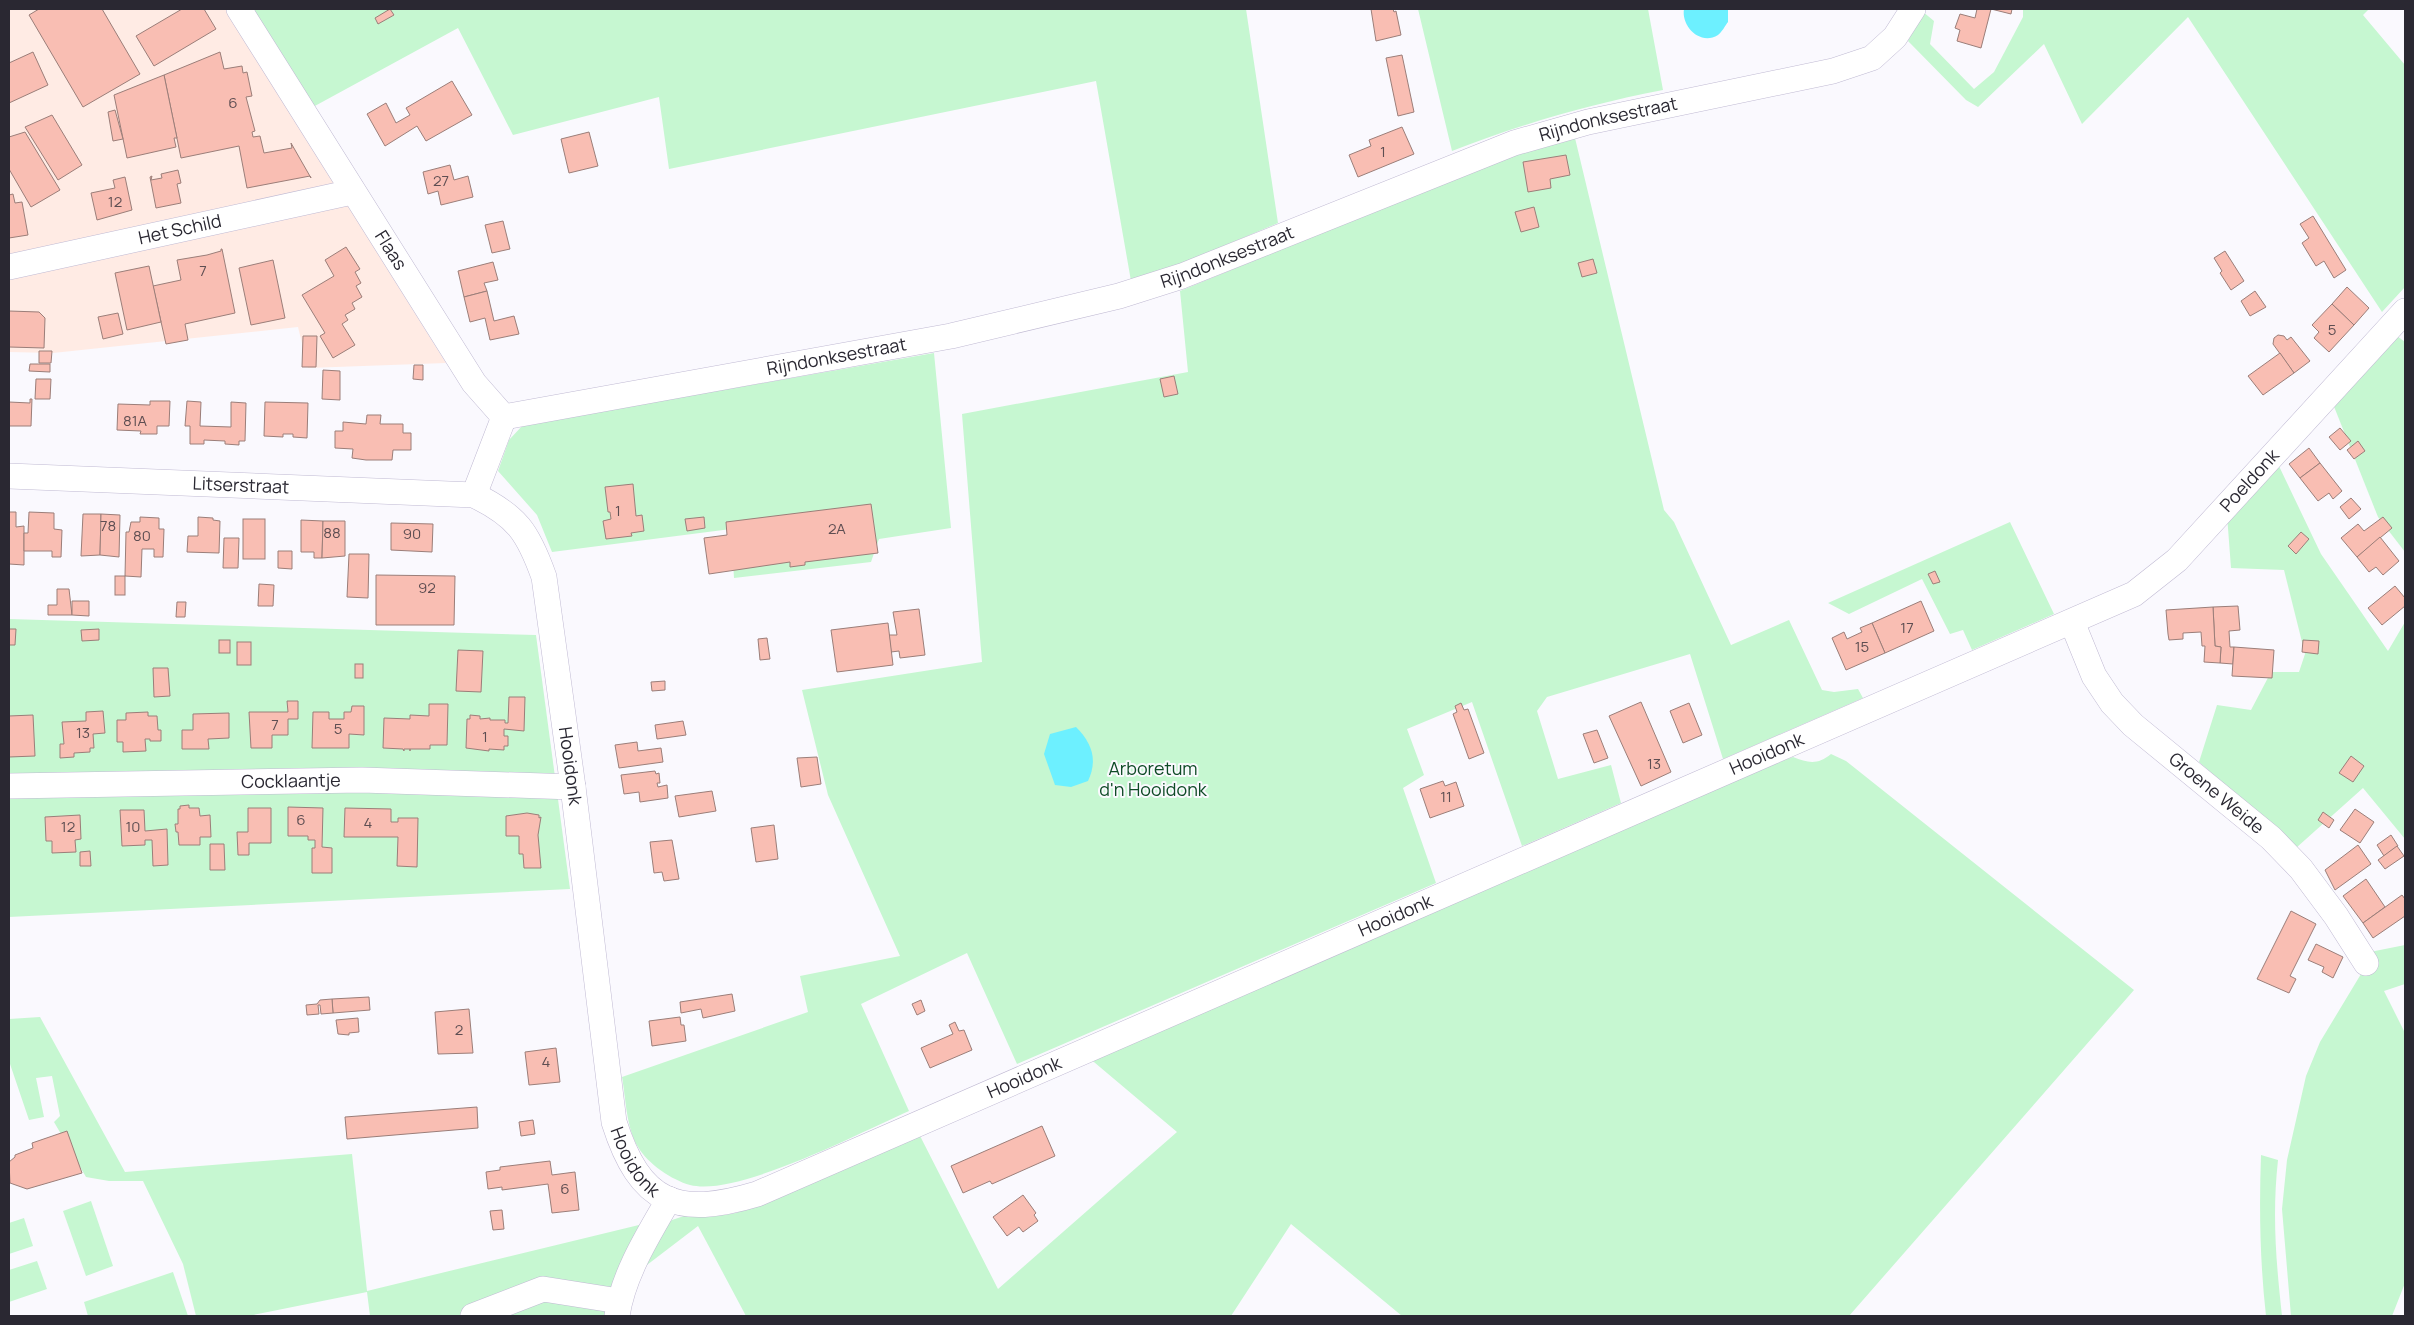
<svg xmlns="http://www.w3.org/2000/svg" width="2414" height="1325" font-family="Manrope,sans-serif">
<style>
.industrial{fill:#ffebe4}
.green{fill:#c6f7d1}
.water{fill:#6df0ff}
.building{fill:#f9beb3;stroke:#9b7e79}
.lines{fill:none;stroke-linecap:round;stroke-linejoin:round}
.minor-casing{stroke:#c0bad3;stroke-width:26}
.minor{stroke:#fff;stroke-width:25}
.labels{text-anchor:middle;stroke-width:4;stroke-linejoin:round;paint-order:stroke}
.number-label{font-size:15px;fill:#5e4e52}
.street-label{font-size:18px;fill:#2a2832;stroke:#faf9fe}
.park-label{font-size:18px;fill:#0e4b26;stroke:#faf9fe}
</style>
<rect width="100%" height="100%" fill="#faf9fe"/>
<path class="industrial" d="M9 9H226L446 363 308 368 298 327 53 353 9 352Z"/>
<g class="green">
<path d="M251 9H1246L1278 223 1165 271 1131 281 1096 81 669 169 659 97 513 135 458 28 313 107Z"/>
<path d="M1418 9H1648L1663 90C1590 104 1521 124 1452 151Z"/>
<path d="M2023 9H2369L2363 15 2405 65V287L2382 312 2188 17 2082 124 2044 44 1978 107 1966 100 1908 41 1922 11 1934 21 1930 44 1974 89 1994 72 2023 17Z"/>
<path d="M1575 138 1664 510 1674 522 1731 645 1789 620 1822 690 1834 692 1858 689 1863 698 1723 759 1690 654 1547 697 1537 711 1558 779 1611 765 1621 803 1522 846 1472 702 1407 729 1424 775 1403 788 1436 883 1017 1064 967 953 861 1004 909 1111C861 1132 738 1197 690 1185 672 1180 648 1164 638 1147 626 1127 626 1099 622 1077L808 1012 800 976 900 956 828 795 802 690 982 662 962 414 1188 372 1180 291 1494 162Z"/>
<path d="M2397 336 2405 342V552L2378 517 2333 404Z"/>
<path d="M934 353 951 528 879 539 871 562 734 578 731 529 552 552 537 515 498 471 509 440 523 425Z"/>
<path d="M2278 464 2321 554 2388 651 2405 622V839L2363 788 2296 848 2199 762 2217 705 2251 710 2271 672H2299L2305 654 2284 570 2231 568 2227 515Z"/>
<path d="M2010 522 2054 614 1972 650 1963 630 1950 634 1922 579 1849 614 1828 603Z"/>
<path d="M9 619 536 635 570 889 9 917Z"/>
<path d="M1831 754 1846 761 2134 990 1849 1316H1402L1291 1224 1231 1316H746L698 1226 643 1268 659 1233 672 1220 690 1214 715 1216 736 1213 917 1130 998 1289 1177 1132 1088 1057 1787 759 1793 757C1808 763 1818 765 1831 754Z"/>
<path d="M2405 945V984L2384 991 2405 1033V1283L2392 1316H2291L2282 1209 2287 1160 2306 1076 2320 1042 2361 974 2365 953Z"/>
<path d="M40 1017 125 1172 352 1154 367 1291 643 1224 609 1316H370L367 1292 248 1316H196L183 1264 143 1181H109L86 1177 54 1122 60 1116 52 1076 36 1078 44 1117 29 1120 9 1061V1019Z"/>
<path d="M2261 1155 2278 1160C2272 1215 2276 1261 2282 1316H2266C2260 1262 2259 1210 2261 1155Z"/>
<path d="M91 1201 113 1266 86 1276 63 1211Z"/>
<path d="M24 1218 33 1246 9 1254V1223Z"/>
<path d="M37 1261 47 1289 9 1302V1270Z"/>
<path d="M173 1272 188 1316H88L84 1302Z"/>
</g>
<g class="water">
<path d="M1684 9H1728V22C1725 26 1722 32 1718 35 1700 46 1681 26 1684 9Z"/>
<path d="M1076 727C1092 743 1098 760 1088 781L1071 787 1055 785 1044 754 1050 734Z"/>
</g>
<g class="building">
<path d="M39 9H102L140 74 83 107 29 15Z"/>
<path d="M182 9H204L216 29 154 66 136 36Z"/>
<path d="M390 9 394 15 378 24 375 18Z"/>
<path d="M1371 9H1393L1394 12 1396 11 1401 35 1376 41Z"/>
<path d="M1977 9H2012L2011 14 1991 9 1981 48 1957 41 1960 30 1955 28 1960 14 1975 18Z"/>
<path d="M33 52 48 85 9 103V63Z"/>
<path d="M220 52 224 69 242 66 243 73 247 72 252 96 246 97 255 131 252 132 253 137 260 136 264 153 292 148 291 143 311 178 310 176 247 188 239 146 181 158 164 75Z"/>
<path d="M1402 55 1414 112 1398 116 1386 58Z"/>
<path d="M164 75 177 138H174L176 147 127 158 114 95Z"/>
<path d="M452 81 472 115 426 141 417 126 385 146 367 114 386 103 396 123 410 115 406 108Z"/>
<path d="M115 110 123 139 113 141 108 112Z"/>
<path d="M52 115 82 165 58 180 25 127Z"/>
<path d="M1402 127 1414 154 1358 177 1349 155 1371 146 1369 140Z"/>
<path d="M25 132 60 190 31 207 9 169V137Z"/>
<path d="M589 132 598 166 569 173 561 139Z"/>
<path d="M1566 155 1570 175 1550 179 1551 188 1528 192 1523 162Z"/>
<path d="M450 165 454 180 468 176 473 197 441 205 438 191 428 194 423 172Z"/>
<path d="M178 170 181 183 177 184 181 203 156 208 150 177 152 176 151 180 162 178 161 174Z"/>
<path d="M125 177 132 210 97 220 91 193 115 188 113 180Z"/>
<path d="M13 194 15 203 22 202 28 235 9 238V195Z"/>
<path d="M1534 207 1539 227 1521 232 1515 212Z"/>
<path d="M2313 216 2346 270 2334 278 2324 261 2316 266 2302 243 2309 238 2300 224Z"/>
<path d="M503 221 510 249 492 253 485 225Z"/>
<path d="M346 247 360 269 355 272 361 283 356 286 362 297 352 303 355 309 345 315 348 320 342 324 355 345 333 358 320 336 325 333 302 295 334 276 325 260Z"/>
<path d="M221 249H222L235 313 185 324 188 340 166 344 153 286 181 280 177 260 207 255 221 251Z"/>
<path d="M2225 251 2244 281 2231 290 2220 273 2222 271 2214 258Z"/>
<path d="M1593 259 1597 273 1582 277 1578 263Z"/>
<path d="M273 260 285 318 251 325 239 268Z"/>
<path d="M493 262 498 280 484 283 487 291 464 297 458 271Z"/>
<path d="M149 266 161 322 127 330 115 273Z"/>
<path d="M2347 287 2369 308 2354 325 2332 304Z"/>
<path d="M487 291 494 321 514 316 519 334 490 340 485 318 470 322 464 297Z"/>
<path d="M2255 291 2266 307 2250 316 2241 301Z"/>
<path d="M2332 304 2354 325 2329 352 2314 338 2319 332 2312 325Z"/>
<path d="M9 311 39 312 45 318 44 348 9 347Z"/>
<path d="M118 313 123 334 103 339 98 317Z"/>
<path d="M2278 335 2284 336 2287 340 2291 337 2310 361 2294 373 2273 344 2274 338Z"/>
<path d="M303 336H317L316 367H302Z"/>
<path d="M39 351H52L51 363H39Z"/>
<path d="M2280 353 2294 373 2263 395 2248 376Z"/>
<path d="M30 364H50V372L29 371Z"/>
<path d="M414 365H423V380L413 379Z"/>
<path d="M323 370 340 371V400L322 399Z"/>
<path d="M1174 376 1178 394 1164 397 1160 379Z"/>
<path d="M36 379H51L50 399H35Z"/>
<path d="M30 399H32L31 426H9V402L30 403Z"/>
<path d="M150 401H170L169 426H157V434H140L141 431 117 430 118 404 150 405Z"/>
<path d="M187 401 201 402 200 426 231 427V402L246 403 245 441H239V445L225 444V441L204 440V444H190V426H185Z"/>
<path d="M265 402 308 403 307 438 293 437V434H283V437L264 436Z"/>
<path d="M367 415H381L380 424H403V433H411V450H393L392 460H366L352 458 353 449 335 448V431H343V422L366 424Z"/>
<path d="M2340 428 2351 441 2340 450 2329 437Z"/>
<path d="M2358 441 2365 451 2354 459 2347 450Z"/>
<path d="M2309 448 2320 463 2300 478 2289 464Z"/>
<path d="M2320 463 2342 491 2333 499 2329 493 2318 501 2300 478Z"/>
<path d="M633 484 636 516 642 515 644 531 631 533 632 536 606 539 603 521 611 519 610 512H608L605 487Z"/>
<path d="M2351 498 2361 509 2349 519 2340 507Z"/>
<path d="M871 504 878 553 805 562V565L790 567V562L709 574 704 538 727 535 726 522Z"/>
<path d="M9 512H16V527L24 526V565L9 564Z"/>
<path d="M29 512 54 513V529L62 530 61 557H52V551H24V533H28Z"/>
<path d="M83 514H101L100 555 81 556Z"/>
<path d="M101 514 120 515 119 557 100 555Z"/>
<path d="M140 517 159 518V529H164L163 557H154V549H142L141 577 125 576 126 532H129L131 522H140Z"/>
<path d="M198 517 213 518V520L220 521 219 553 187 552 188 536H198Z"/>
<path d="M704 517 705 528 687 531 685 519Z"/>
<path d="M2383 517 2392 528 2357 557 2341 538 2358 524 2364 531Z"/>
<rect x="243" y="519" width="22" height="40"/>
<path d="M301 520 323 521 322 558H314V552H301Z"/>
<path d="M323 521H345V556L322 558Z"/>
<path d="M391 523 433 524 432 552 391 550Z"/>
<path d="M2301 532 2309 539 2296 554 2288 546Z"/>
<path d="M2380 537 2399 561 2383 575 2376 567 2369 572 2357 557Z"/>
<path d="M224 538H239L238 568H223Z"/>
<path d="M278 551H292V569L278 568Z"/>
<path d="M349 554H369L368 598 347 597Z"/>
<path d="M1935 571 1940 582 1933 584 1928 574Z"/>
<path d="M376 575 455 576 454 625H376Z"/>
<rect x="115" y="576" width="10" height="19"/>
<path d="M259 584 274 585 273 606H258Z"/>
<path d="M2395 586 2405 598V606L2382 625 2368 608Z"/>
<path d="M57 589H69L72 615H48V605H57Z"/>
<path d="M72 601H89V616L72 615Z"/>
<path d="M1921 601 1934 631 1885 653 1872 623Z"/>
<path d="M177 602H186L185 617H176Z"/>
<path d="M2238 606 2240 630 2229 631 2230 647H2234L2233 664 2220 663 2221 647 2215 646 2213 607Z"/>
<path d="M2213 607 2215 646 2221 647 2220 663 2204 662 2205 646H2202L2201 632 2183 633V639L2169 640 2168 634 2166 610Z"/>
<path d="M919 609 925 655 900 658 899 651 891 652 889 635H897L893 612Z"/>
<path d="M888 623 893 665 837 672 831 630Z"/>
<path d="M1872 623 1885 653 1846 670 1832 638 1844 632 1847 639 1862 632 1860 628Z"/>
<path d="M9 629H16L15 645H9Z"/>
<path d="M99 629V640L82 641 81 630Z"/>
<path d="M767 638 770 659 760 660 758 639Z"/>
<rect x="219" y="640" width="11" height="13"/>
<path d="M2303 640 2319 641 2318 654 2302 652Z"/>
<rect x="237" y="642" width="14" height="23"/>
<path d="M2234 647 2274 650 2272 678 2232 676Z"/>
<path d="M458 650 483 651 481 692 456 691Z"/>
<rect x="355" y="664" width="8" height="14"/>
<path d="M153 668H168L170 696 154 697Z"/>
<path d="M665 681V690L652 691 651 682Z"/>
<path d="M509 697H525L524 731 504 729V736H508V746H504V750L489 749V751L466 748 467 719H470V715L480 716V719L490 718V720H505V723H508Z"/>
<path d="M287 701H298V719H288V735H272V748H251L249 712H288Z"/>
<path d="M1641 702 1671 772 1641 786 1609 716Z"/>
<path d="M1461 703 1464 710 1468 709 1484 753 1469 759 1453 714 1457 712 1455 706Z"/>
<path d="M1689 703 1702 735 1683 743 1670 711Z"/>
<path d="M429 704H448L447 745H430V749H410V751V749H404V751L403 749 383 748 384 718 410 719V715L429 716Z"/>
<path d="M352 706H364V735L349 734V748H312L313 712H329V719H344V712H351Z"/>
<path d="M103 711 105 733 93 734 94 748H90V752L74 753V757L60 758V744H64L62 722 86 721V712Z"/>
<path d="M148 712V716H157L158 730H161V741H150V739H145L146 751 123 752V742H117V720H126V713Z"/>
<path d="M229 713V738L208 739 209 749H182V730H193V714Z"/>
<path d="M9 715V716L33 715 35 756 9 757Z"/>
<path d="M683 721 686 735 657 739 655 725Z"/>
<path d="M1597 730 1608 758 1594 763 1583 734Z"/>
<path d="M637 742 638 751 661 748 663 762 619 768 615 745Z"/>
<path d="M2351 756 2364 766 2353 782 2339 773Z"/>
<path d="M817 757 821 784 801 787 797 758Z"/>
<path d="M655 771 656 774 659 773 660 783H657L658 787 667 785 668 798 640 802 639 792 624 794 621 775Z"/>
<path d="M1443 781 1445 786 1456 782 1464 806 1430 818 1420 789Z"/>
<path d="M712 791 716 811 679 817 675 796Z"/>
<path d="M189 805V808H199L200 816 210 815 211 837H200V845H179L178 832H176L175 824H178V809H180V806Z"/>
<path d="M288 807 323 808 322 847 332 848V873H312V848H315V840H308V836H288Z"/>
<path d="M248 808H271V843H249V855H238L237 832H248Z"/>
<path d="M345 808 391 809V822H398V818H418L417 867 397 866 398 837H344Z"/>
<path d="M2355 809 2374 822 2360 843 2340 830Z"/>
<path d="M120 810H144L145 831 167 829 168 865 153 866 152 840H145V845L122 846Z"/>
<path d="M2323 812 2334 820 2329 828 2318 820Z"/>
<path d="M527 813 539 815V818L541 817 538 835 541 868H524L523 854H519V836H506V816Z"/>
<path d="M80 815 81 839 75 840 76 852 52 853V841H46L45 817Z"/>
<path d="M774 825 778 859 756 862 751 828Z"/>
<path d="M2391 835 2398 846 2384 856 2377 845Z"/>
<path d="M672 840 679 879 664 881 662 872 654 873 650 842Z"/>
<path d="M210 844H224L225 870H210Z"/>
<path d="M2358 845 2371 864 2335 890 2325 870Z"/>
<path d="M2397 846 2404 856 2385 869 2378 860Z"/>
<path d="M90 851 91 866H80V852Z"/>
<path d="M2366 879 2385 907 2363 923 2343 896Z"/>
<path d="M2402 895 2405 899V916L2373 938 2363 923Z"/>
<path d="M2291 911 2316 924 2290 976 2296 979 2289 993 2257 979Z"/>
<path d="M2316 944 2343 957 2333 978 2322 972 2324 967 2308 960Z"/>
<path d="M732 994 735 1011 703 1018 701 1009 681 1013 680 1002Z"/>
<path d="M369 997 370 1010 333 1013 332 999Z"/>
<path d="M332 999 333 1013 321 1014 320 1005H318L319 1014 307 1015 306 1005 317 1004 320 1000Z"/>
<path d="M921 1000 925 1011 917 1015 912 1004Z"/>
<path d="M469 1009 473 1053 438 1054 435 1012Z"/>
<path d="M680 1017 681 1025H684L686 1041 652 1046 649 1021Z"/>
<path d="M358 1018 359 1032 349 1033V1035L338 1034 336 1020Z"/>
<path d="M955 1022 959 1031 964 1030 972 1050 930 1068 921 1048 953 1034 949 1025Z"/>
<path d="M556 1048 560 1082 529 1085 525 1052Z"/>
<path d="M477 1107 478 1128 347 1139 345 1117Z"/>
<path d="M533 1120 535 1134 521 1136 519 1122Z"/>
<path d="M1042 1126 1055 1156 992 1184 990 1181 963 1193 951 1166Z"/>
<path d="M67 1131 82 1173 27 1189 10 1183 9 1162 15 1157V1155L33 1148 32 1143Z"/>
<path d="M550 1161 552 1175 575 1172 579 1210 552 1213 548 1184 502 1190V1187L488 1189 486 1172 500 1170V1167Z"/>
<path d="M1023 1195 1036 1213 1034 1215 1038 1221 1023 1232 1019 1227 1007 1236 993 1217Z"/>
<path d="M502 1210 504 1229 493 1230 490 1211Z"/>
</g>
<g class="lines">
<defs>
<g id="minor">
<path id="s1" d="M239 9 474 383 504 417"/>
<path id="s2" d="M9 267 352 192"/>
<path id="s3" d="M504 417 951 336 1119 296 1182 276 1514 143 1588 122 1833 71 1872 58 1895 37 1913 9"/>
<path id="s4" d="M9 476 474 495C517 516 528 532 544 577L573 787 614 1122C640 1204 677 1218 757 1194L2134 594 2177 560 2405 311"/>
<path d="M474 495 504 417"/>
<path id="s5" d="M2072 622 2094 676 2112 703 2133 725 2271 838 2301 869 2336 916 2366 963"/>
<path id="s6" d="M9 786 362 780 573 787"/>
<path d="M473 1316 543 1289 619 1301"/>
<path d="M617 1316C623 1275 648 1235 669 1199"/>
</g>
</defs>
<use href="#minor" class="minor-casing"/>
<use href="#minor" class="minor"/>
</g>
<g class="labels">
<g class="number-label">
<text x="233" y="108">6</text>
<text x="1383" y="157">1</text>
<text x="441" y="186">27</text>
<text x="115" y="207">12</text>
<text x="203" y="276">7</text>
<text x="2332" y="335">5</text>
<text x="135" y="426">81A</text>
<text x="618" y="516">1</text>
<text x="108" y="531">78</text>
<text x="837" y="534">2A</text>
<text x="332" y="538">88</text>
<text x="412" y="539">90</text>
<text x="142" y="541">80</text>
<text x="427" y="593">92</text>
<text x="1907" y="633">17</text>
<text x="1862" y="652">15</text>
<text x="275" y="730">7</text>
<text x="338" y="734">5</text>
<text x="83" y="738">13</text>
<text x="485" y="742">1</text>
<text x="1654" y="769">13</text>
<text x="1446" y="802">11</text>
<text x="301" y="825">6</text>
<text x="368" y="828">4</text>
<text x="68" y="832">12</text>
<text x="133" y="832">10</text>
<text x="459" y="1035">2</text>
<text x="546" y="1067">4</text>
<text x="565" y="1194">6</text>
</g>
<g class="street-label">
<text dy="6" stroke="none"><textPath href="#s3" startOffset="1148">Rijndonksestraat</textPath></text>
<text dy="6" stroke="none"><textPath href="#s2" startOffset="175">Het Schild</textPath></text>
<text dy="6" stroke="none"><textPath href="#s1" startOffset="285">Flaas</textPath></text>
<text dy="6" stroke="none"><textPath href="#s3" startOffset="742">Rijndonksestraat</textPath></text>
<text dy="6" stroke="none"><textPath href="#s3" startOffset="338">Rijndonksestraat</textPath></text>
<text dy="6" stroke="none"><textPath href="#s4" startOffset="2979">Poeldonk</textPath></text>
<text dy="6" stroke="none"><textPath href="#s4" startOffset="232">Litserstraat</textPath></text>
<text dy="6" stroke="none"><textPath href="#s4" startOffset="2416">Hooidonk</textPath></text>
<text dy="6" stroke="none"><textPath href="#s4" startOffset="768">Hooidonk</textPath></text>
<text dy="6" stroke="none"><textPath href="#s6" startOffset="282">Cocklaantje</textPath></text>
<text dy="6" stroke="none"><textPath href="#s5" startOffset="229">Groene Weide</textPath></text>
<text dy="6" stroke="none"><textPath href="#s4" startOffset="2011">Hooidonk</textPath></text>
<text dy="6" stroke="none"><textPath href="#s4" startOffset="1606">Hooidonk</textPath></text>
<text dy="6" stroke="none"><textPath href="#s4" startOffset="1172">Hooidonk</textPath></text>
</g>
<g class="park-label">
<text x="1153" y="775">Arboretum<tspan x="1153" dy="21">d'n Hooidonk</tspan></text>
</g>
</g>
<rect width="2414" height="1325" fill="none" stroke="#2a2832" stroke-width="20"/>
</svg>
